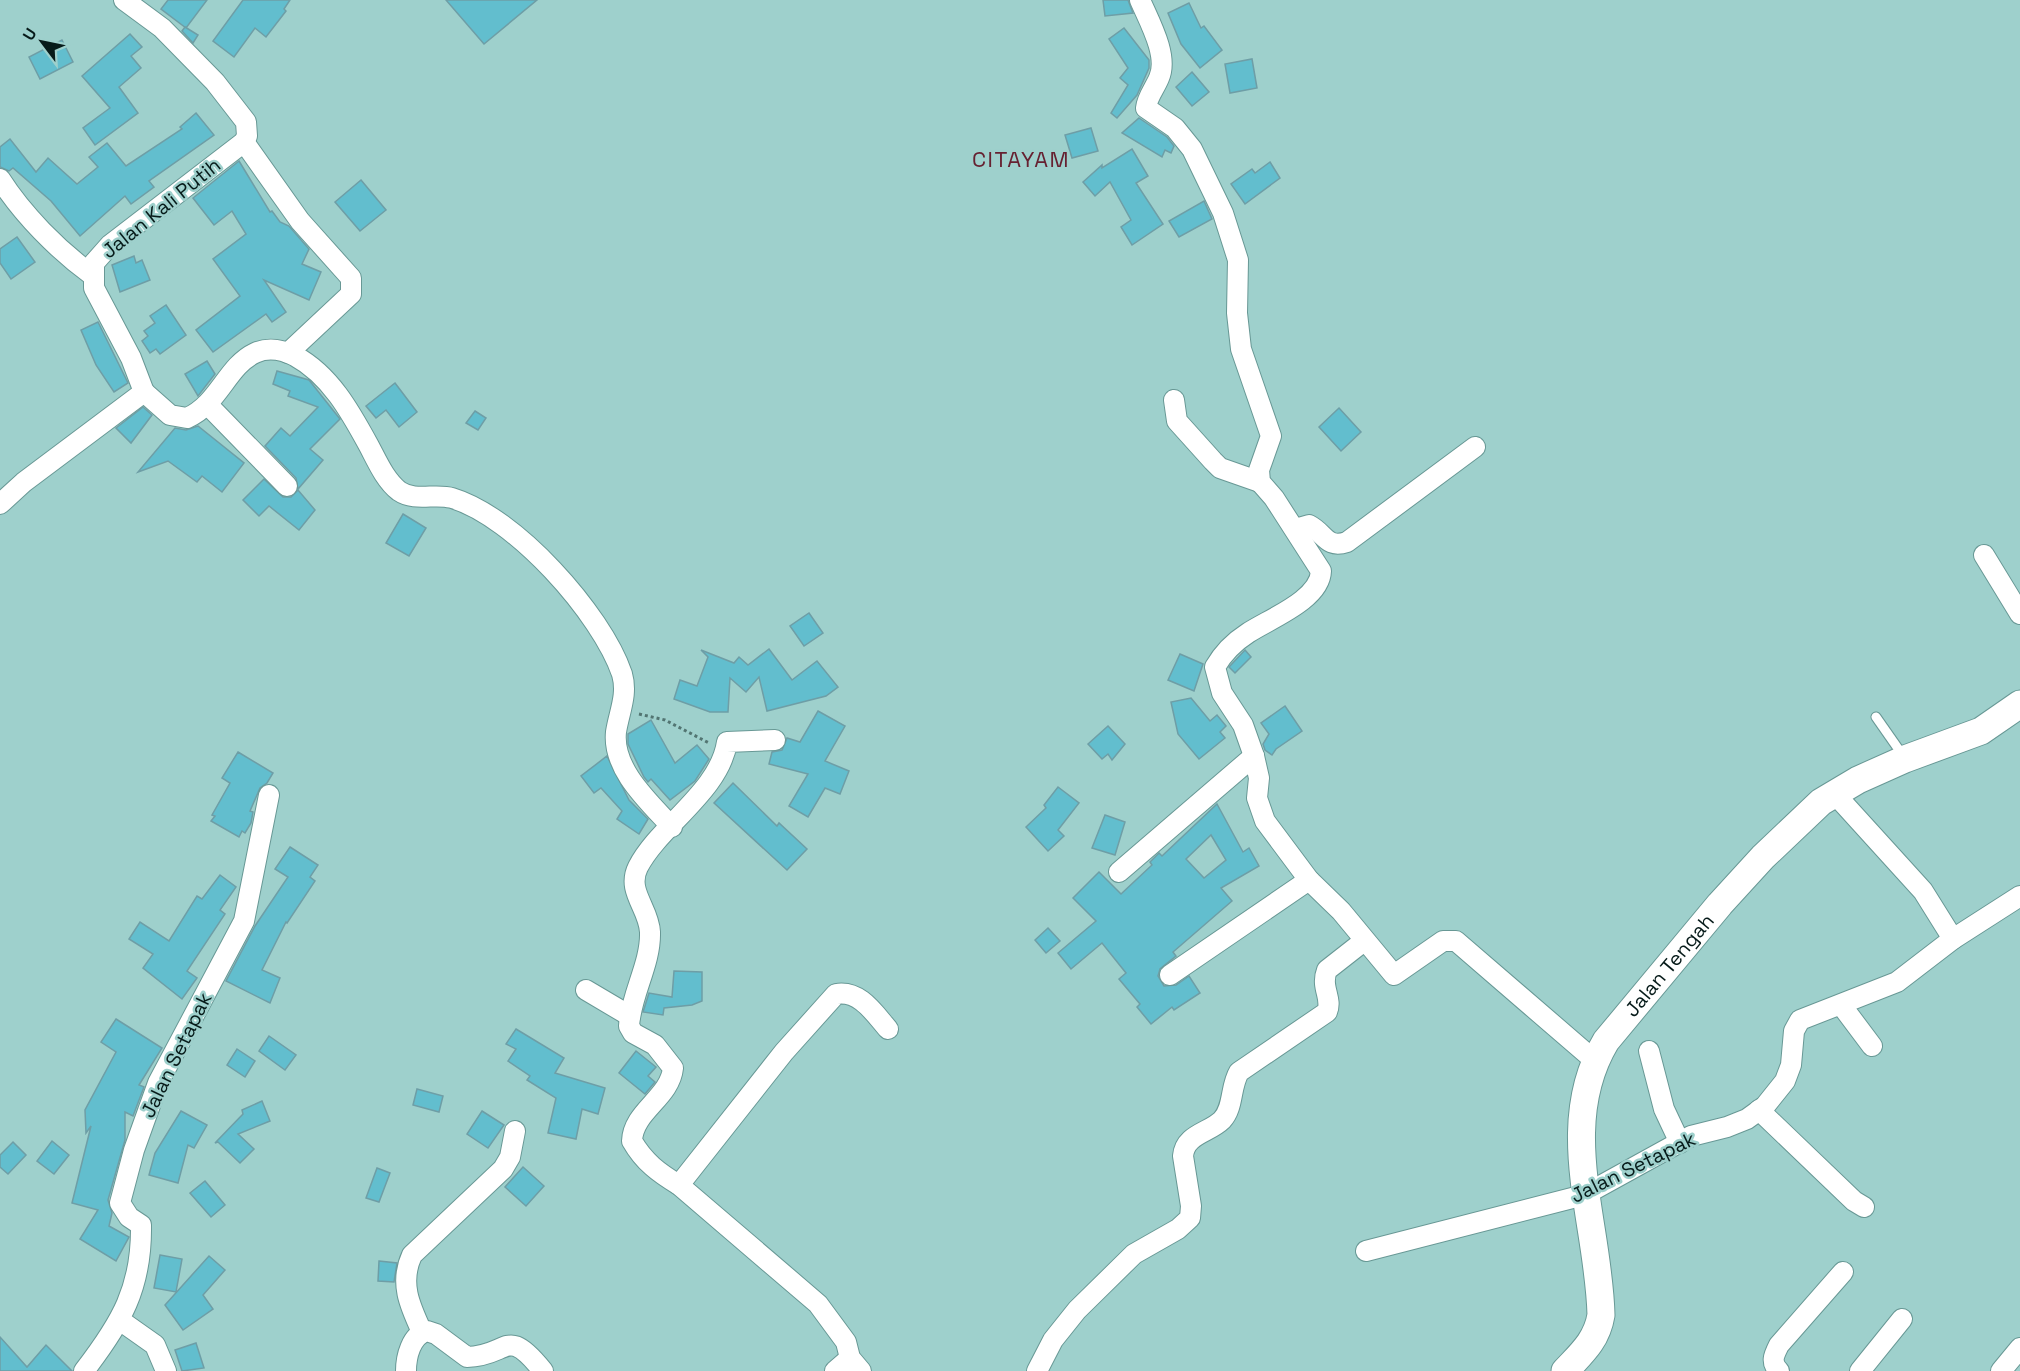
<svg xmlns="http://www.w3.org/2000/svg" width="2020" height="1371" font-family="'Space Grotesk',sans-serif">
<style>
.building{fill:#62bece;stroke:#6e9ea6;stroke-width:1.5;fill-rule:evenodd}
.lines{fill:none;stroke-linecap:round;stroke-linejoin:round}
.lane-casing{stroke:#689895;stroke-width:11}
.street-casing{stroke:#689895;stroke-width:22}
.secondary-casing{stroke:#689895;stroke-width:29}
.path{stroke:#527572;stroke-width:3;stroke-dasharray:3 3;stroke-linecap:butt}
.lane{stroke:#fff;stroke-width:9}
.street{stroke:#fff;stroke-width:20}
.secondary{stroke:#fff;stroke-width:27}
.labels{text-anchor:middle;stroke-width:5;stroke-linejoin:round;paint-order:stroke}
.street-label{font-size:20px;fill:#071b1a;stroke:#9ed0cc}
.quarter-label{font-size:22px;letter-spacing:1.5px;fill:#662131;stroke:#9ed0cc}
</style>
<rect width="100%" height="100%" fill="#9ed0cc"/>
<g class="building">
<path d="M168 0H207L186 28 161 9Z"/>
<path d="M243 0H290L284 9 286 11 266 37 255 28 234 57 213 41Z"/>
<path d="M446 0H537L484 44Z"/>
<path d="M1103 0H1128L1133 13 1105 16Z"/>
<path d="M1189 3 1201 28 1204 26 1222 50 1200 68 1181 44 1168 13Z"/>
<path d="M185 27 198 35 193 43 182 31Z"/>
<path d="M1124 28 1149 60V68L1137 95 1117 118 1111 113 1128 85 1120 78 1128 68 1109 39Z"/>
<path d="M130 34 142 47 131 56 141 68 119 87 138 113 95 145 83 128 110 108 82 76Z"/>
<path d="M62 40 73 62 40 79 29 57Z"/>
<path d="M1252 59 1257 88 1230 93 1225 64Z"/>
<path d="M1192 72 1209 92 1192 106 1176 87Z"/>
<path d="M196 113 214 135 149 181 154 187 131 204 125 196 80 236 51 201 13 168 9 171 0 167V147L10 139 36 172 48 158 77 184 98 167 89 157 107 143 126 166 182 129 180 127Z"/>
<path d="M1139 118 1167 137 1174 146 1171 153 1165 150 1162 157 1122 133Z"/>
<path d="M1091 128 1098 151 1072 158 1065 135Z"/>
<path d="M1132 149 1148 176 1136 183 1163 224 1132 245 1121 227 1131 220 1110 182 1095 196 1083 182 1102 165V168Z"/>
<path d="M239 161 270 212 272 211 280 222 289 226 309 249 302 264 321 272 309 300 264 280 286 312 272 322 266 314 213 352 196 330 240 296 213 259 246 234 232 211 214 225 193 198Z"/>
<path d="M1270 162 1280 178 1245 204 1231 184 1252 169 1255 173Z"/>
<path d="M361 180 386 210 360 231 335 202Z"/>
<path d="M1204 201 1212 219 1179 237 1169 221Z"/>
<path d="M17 237 35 262 11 279 0 263V249Z"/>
<path d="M134 256 136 263 142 260 150 280 120 292 112 265Z"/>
<path d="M166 305 186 335 160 354 156 349 150 353 142 341 148 336 144 331 155 323 150 316Z"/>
<path d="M98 322 128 383 114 392 96 365 81 330Z"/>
<path d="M207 361 215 374 198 396 185 374Z"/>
<path d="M277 371 309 380 340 419 310 449 323 460 298 489 296 478 265 446 281 428 290 436 318 407 288 396 290 391 273 384Z"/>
<path d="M395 383 417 412 399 427 386 410 376 418 366 406Z"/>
<path d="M143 407 152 415 131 443 116 428Z"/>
<path d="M1339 408 1361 432 1341 451 1319 427Z"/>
<path d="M475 411 486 418 478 430 466 423Z"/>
<path d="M198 426 244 463 222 492 202 476 197 482 168 461 138 472 175 428 186 430Z"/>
<path d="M264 479 283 497H291L298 490 315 510 299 530 269 506 259 516 243 500Z"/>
<path d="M403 514 426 528 409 556 386 543Z"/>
<path d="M809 613 823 633 804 646 790 626Z"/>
<path d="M769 649 792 680 817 661 838 687 826 696 767 711 759 677 746 692 730 678 728 712H710L674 699 680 680 697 686 708 657 701 650 734 663 739 657 748 665Z"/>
<path d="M1245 650 1251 657 1235 673 1229 667Z"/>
<path d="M1180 654 1203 664 1194 691 1168 680Z"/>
<path d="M1191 698 1210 721 1217 715 1226 726 1220 732 1225 738 1199 759 1178 734 1171 702Z"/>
<path d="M1285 706 1302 731 1276 749 1272 755 1265 750 1263 744 1269 734 1261 723Z"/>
<path d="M818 711 845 726 825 761 849 771 840 794 825 788 808 817 789 806 808 774 769 764 772 752 782 750 787 738 800 742Z"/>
<path d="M651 720 675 763 697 745 709 759 695 781 670 800 651 779 648 782 644 777 628 744V734Z"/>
<path d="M1108 726 1125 744 1112 760 1108 754 1102 759 1088 744Z"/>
<path d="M238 752 273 773 267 783 260 788 250 811 253 812 251 823 245 833 242 831 239 837 211 821 215 816 212 815 230 783 222 778Z"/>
<path d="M607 756 629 800 648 819 639 834 617 819 622 811 601 788 594 793 581 776Z"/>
<path d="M733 783 777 826 779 823 807 849 787 870 714 803Z"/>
<path d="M1058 787 1079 803 1058 830 1064 836 1048 851 1026 827 1046 808 1044 805Z"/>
<path d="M1217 804 1243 852 1249 848 1259 866 1221 888 1232 901 1173 952 1176 956 1160 969 1158 976 1164 986 1176 985 1189 976 1200 993 1174 1010 1172 1007 1151 1024 1137 1007 1140 1004 1119 979 1126 973 1102 943 1071 969 1058 953 1096 921 1073 898 1099 872 1121 894 1152 865 1150 862 1159 853 1162 856ZM1211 835 1226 860 1204 878 1186 859Z"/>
<path d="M1105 815 1125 822 1115 855 1092 848Z"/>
<path d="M290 847 318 865 310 877 315 881 287 923 286 922 262 970 280 978 270 1003 226 981 255 926 288 877 275 869Z"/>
<path d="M220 875 236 887 220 910 225 914 187 971 197 978 182 999 143 968 153 954 129 939 140 922 169 941 197 896 202 899Z"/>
<path d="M1048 928 1060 941 1046 953 1035 940Z"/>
<path d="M674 971 702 972V1001L692 1005 664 1008 663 1015 643 1012 649 993 672 997Z"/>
<path d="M116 1019 162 1048 139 1085 144 1087 133 1116 125 1112V1140L108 1200 112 1213 109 1226 129 1237 116 1261 80 1239 98 1210 72 1203 91 1126 86 1133 85 1110 116 1052 101 1042Z"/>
<path d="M516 1029 564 1058 555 1073 605 1088 598 1114 582 1109 576 1139 548 1133 556 1098 527 1080 530 1076 508 1061 516 1049 506 1044Z"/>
<path d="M269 1036 296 1055 285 1070 259 1051Z"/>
<path d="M237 1049 255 1061 245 1077 227 1065Z"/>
<path d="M636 1051 656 1067 648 1076 655 1082 645 1094 619 1073Z"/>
<path d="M417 1089 443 1096 439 1112 413 1105Z"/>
<path d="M262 1101 270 1121 238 1134 254 1149 240 1163 218 1142 215 1143 243 1114 242 1110Z"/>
<path d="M181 1111 207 1125 194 1148 188 1145 178 1183 149 1175 155 1153Z"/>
<path d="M482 1111 504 1125 488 1148 467 1134Z"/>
<path d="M52 1141 69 1155 54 1174 37 1161Z"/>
<path d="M13 1142 26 1155 8 1174 0 1167V1155Z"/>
<path d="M523 1167 544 1186 526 1206 505 1187Z"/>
<path d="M377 1168 390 1173 379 1202 366 1198Z"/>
<path d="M205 1181 225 1205 211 1217 190 1193Z"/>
<path d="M160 1255 182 1259 176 1292 154 1288Z"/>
<path d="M209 1256 225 1270 203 1295 213 1309 183 1330 165 1305Z"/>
<path d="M379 1261 397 1263 394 1282 378 1281Z"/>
<path d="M0 1337 27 1367 46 1345 72 1371H0Z"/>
<path d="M196 1343 204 1368 182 1371 175 1350Z"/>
</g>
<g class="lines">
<defs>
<path id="lane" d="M1876 717 1904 757"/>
<g id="street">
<path d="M1140 0C1149 21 1169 56 1159 78 1155 88 1147 97 1146 108L1175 128 1192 149 1223 213 1238 260 1237 313 1241 349 1271 436 1259 470 1260 482 1274 498 1321 571C1320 600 1269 619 1248 633 1234 642 1223 653 1215 667L1222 693 1243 725 1254 756 1259 778 1257 798 1265 821 1309 880 1341 911 1394 975 1443 941H1456L1594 1060"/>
<path d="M244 142 300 221 351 278V294L288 353"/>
<path d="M0 179C23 215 58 250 92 275"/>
<path d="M144 392 170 415 187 418C219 404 227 366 255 353 268 347 283 350 295 356 330 375 350 411 369 446 377 461 385 480 399 491 415 502 435 493 452 498 515 517 601 613 622 674 628 695 619 712 616 732 612 769 649 802 672 827"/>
<path d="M1174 400 1177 421 1213 461 1220 468 1260 482"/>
<path d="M208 405 287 486"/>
<path d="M0 504 24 482 144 392 131 358 94 288V263L110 245 244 142 247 136 246 122 215 82 162 28 124 0"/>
<path d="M1295 529 1309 525C1325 533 1326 549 1347 542L1475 447"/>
<path d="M1984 555 2020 614"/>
<path d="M775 740 727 742C720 791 659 826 638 867 626 891 649 908 650 932 651 964 631 994 629 1026L633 1033 655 1045 673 1068C670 1098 633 1111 632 1141 644 1162 659 1173 679 1185L818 1304 846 1342 850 1358 861 1371"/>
<path d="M1834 793 1923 891 1953 939"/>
<path d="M1119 872 1254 756"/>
<path d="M1170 975 1309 880"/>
<path d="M586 990 630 1016"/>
<path d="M1842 1006 1872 1046"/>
<path d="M1649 1051 1664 1109 1680 1143"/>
<path d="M1759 1110 1854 1201 1864 1207"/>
<path d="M679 1185 784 1052 836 994C860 990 874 1013 888 1029"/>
<path d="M1366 1251 1584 1195 1691 1136 1727 1127 1747 1119 1765 1106 1785 1081 1791 1065 1794 1031 1800 1020 1897 982 1953 939 2020 896"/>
<path d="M121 1321 155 1345 166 1371"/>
<path d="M422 1332C410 1306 399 1283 412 1255L503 1169 510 1157 515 1131"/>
<path d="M84 1371C121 1323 142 1288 141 1225L129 1217 120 1203 134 1150 158 1083 244 921 269 795"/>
<path d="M406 1371C406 1357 411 1335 427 1331L436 1334 467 1357C510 1356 505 1324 543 1371"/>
<path d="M835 1371 850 1358"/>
<path d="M1037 1371 1053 1340 1077 1310 1134 1254 1178 1229 1190 1218 1191 1206 1183 1156C1185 1134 1209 1133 1222 1120 1234 1107 1230 1087 1239 1072L1327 1012C1333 998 1320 988 1327 970L1364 941"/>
<path d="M1779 1371C1770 1362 1774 1355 1779 1345L1843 1272"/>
<path d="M1860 1371 1902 1319"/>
<path d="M2001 1371 2020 1348"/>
</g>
<g id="secondary">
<path id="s1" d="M1565 1371C1582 1353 1597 1340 1601 1315 1599 1223 1555 1126 1606 1041L1720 904 1763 857 1821 802 1858 780 1905 759 1981 731 2020 704"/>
</g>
</defs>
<use href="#lane" class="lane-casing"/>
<use href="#street" class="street-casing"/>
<use href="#secondary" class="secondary-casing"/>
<path class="path" d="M639 714 665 720 709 743"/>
<use href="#lane" class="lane"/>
<use href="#street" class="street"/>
<use href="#secondary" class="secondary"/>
</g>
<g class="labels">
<g class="street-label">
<text transform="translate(161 208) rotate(-39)" y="7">Jalan Kali Putih</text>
<text dy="7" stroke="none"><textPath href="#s1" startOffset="446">Jalan Tengah</textPath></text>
<text transform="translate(176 1055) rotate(-64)" y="7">Jalan Setapak</text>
<text transform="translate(1633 1167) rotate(-26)" y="7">Jalan Setapak</text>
</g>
<g class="quarter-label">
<text x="1021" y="167">CITAYAM</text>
</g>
</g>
<g transform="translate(42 42) rotate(302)" stroke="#9ed0cc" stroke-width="4.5" paint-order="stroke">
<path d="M0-4.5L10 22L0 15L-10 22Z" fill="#071b1a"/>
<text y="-9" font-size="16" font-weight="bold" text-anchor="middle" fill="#071b1a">U</text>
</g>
</svg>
